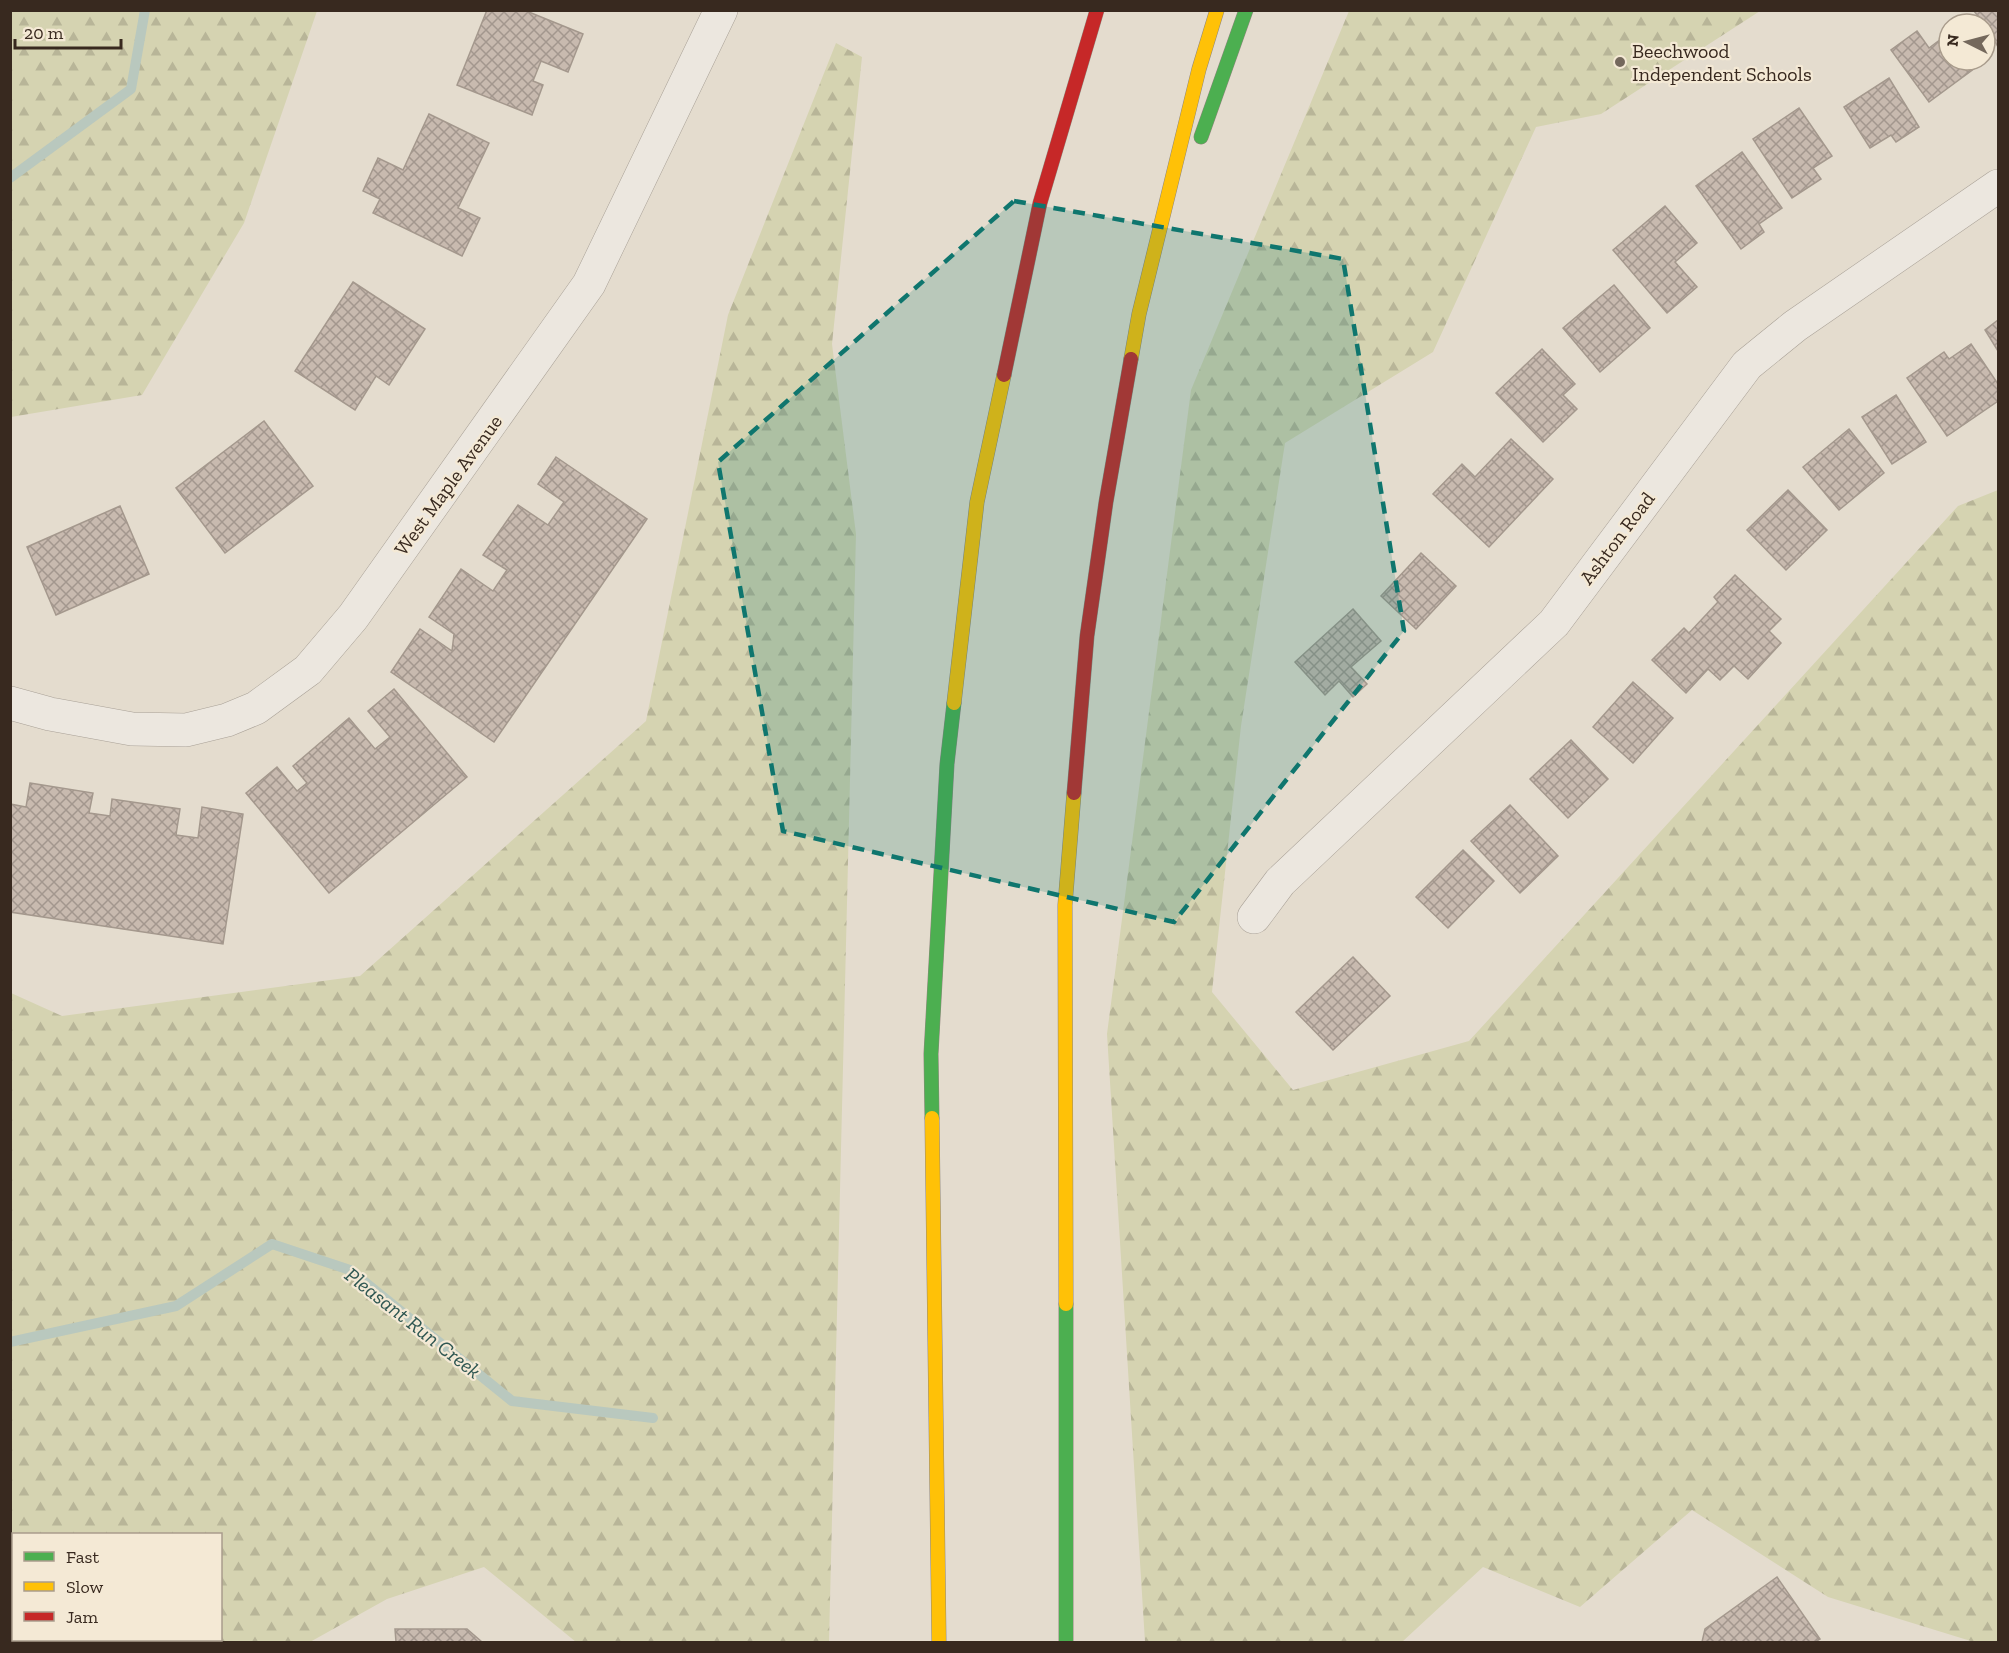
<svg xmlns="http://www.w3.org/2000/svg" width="2009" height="1653" font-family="'Zilla Slab',serif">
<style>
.forest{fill:url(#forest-firs);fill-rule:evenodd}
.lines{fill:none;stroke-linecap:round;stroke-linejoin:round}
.stream{stroke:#b9c8be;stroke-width:10}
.building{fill:url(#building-cross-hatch);stroke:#a4988d;stroke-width:1.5}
.street-casing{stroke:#a9a197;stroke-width:34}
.fast-casing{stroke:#8f877e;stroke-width:15}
.slow-casing{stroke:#8f877e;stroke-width:15}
.jam-casing{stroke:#8f877e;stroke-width:15}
.street{stroke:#ece7df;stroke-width:33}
.fast{stroke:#4caf50;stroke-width:14}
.slow{stroke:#ffc107;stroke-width:14}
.jam{stroke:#c62828;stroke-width:14}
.marked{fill:#0f766e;fill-opacity:0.2;stroke:#0f766e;stroke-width:4.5;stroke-dasharray:12 8;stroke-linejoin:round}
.poi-dot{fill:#74685c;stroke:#f4e9d5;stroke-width:2}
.labels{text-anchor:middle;stroke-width:4.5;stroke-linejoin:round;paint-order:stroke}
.poi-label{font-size:20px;fill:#38291f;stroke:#f4e9d5;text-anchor:start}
.street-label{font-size:20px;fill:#38291f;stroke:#f4e9d5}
.water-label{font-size:21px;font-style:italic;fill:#2f5752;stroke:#f4e9d5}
</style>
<defs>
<pattern id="forest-firs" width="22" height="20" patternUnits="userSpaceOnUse" patternTransform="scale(1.5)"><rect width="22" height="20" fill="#d5d3b1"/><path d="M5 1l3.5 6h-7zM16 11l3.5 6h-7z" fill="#b8b598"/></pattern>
<pattern id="building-cross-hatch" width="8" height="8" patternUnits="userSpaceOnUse" patternTransform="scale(1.5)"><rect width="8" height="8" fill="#c8baaf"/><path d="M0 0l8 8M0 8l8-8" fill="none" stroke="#a3978e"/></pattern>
</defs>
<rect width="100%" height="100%" fill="#e4dcce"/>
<g class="forest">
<path d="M11 10 317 11 244 223 142 395 11 417Z"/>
<path d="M1349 11H1760L1601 114 1536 127 1433 352 1285 443 1241 726 1212 992 1293 1090 1469 1041 1958 506 1998 490V1642H1974L1828 1597 1692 1510 1580 1607 1483 1567 1402 1642H1145L1107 1034 1191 390Z"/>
<path d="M836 43 862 57 832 344 856 534 829 1642H576L484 1567 387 1599 310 1642H11V993L62 1016 360 976 646 721 728 315ZM14 1534H220V1640H14Z"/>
</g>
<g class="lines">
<g class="stream">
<path d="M10 178 131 89 145 10"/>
<path d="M10 1342 176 1306 272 1244 350 1270 512 1401 653 1418"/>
</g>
</g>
<g class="building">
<path d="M487 10H524L583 34 568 72 541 61 533 81 543 85 532 115 457 85Z"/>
<path d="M1973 10H1998V47L1985 24Z"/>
<path d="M1917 31 1929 48 1949 33V60H1975L1979 65 1929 102 1891 50Z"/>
<path d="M1889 78 1919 127 1896 142 1891 135 1870 148 1844 107Z"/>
<path d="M1799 108 1832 156 1813 168 1821 179 1792 198 1753 139Z"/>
<path d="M429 114 489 143 458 208 480 218 462 256 373 213 380 199 363 191 378 158 403 170Z"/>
<path d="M1742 152 1782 208 1759 224 1764 232 1741 249 1696 186Z"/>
<path d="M1665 206 1697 243 1675 262 1697 287 1667 313 1613 250Z"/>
<path d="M353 282 425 329 389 385 376 376 355 410 295 371Z"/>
<path d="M1614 285 1650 328 1600 372 1563 328Z"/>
<path d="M1998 320V351L1985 330Z"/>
<path d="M1971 344 1998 384V401L1947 436 1907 378 1944 352 1949 359Z"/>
<path d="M1542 349 1575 384 1563 395 1577 409 1543 442 1496 393Z"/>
<path d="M1896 395 1926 442 1892 464 1862 417Z"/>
<path d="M264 421 313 486 225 553 176 488Z"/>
<path d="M1849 429 1884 473 1839 510 1803 467Z"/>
<path d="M1511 439 1553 479 1489 547 1433 494 1462 464 1475 477Z"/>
<path d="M556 457 647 519 494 742 391 672 420 629 452 651 454 634 429 617 461 569 493 591 507 570 483 555 518 505 548 525 564 502 538 484Z"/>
<path d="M1788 490 1827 530 1786 570 1747 530Z"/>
<path d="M120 506 149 574 56 615 27 547Z"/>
<path d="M1421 553 1456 586 1416 629 1381 596Z"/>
<path d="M1735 575 1781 619 1769 631 1781 643 1748 679 1734 666 1720 680 1708 669 1686 693 1652 660 1684 628 1689 633 1718 602 1714 597Z"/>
<path d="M1353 609 1381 641 1351 667 1367 684 1353 697 1339 681 1325 695 1295 662Z"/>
<path d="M1633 682 1673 718 1633 763 1593 727Z"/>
<path d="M394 689 467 777 329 893 246 793 277 767 297 791 307 783 293 766 349 718 375 749 390 737 368 711Z"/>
<path d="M1571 740 1608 779 1568 818 1530 779Z"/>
<path d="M30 783 93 793 89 813 110 816 112 799 180 809 176 835 198 838 202 807 243 814 223 944 10 912V804L26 807Z"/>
<path d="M1510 805 1558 856 1520 893 1471 841Z"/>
<path d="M1463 850 1494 881 1448 928 1416 897Z"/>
<path d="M1353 957 1390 996 1333 1050 1296 1012Z"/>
<path d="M1777 1577 1820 1639 1815 1642H1702L1705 1629Z"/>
<path d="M395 1629H467L482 1642H396Z"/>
</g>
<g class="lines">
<defs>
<g id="street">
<path d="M10 703 50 714 132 729 186 730 227 720 256 708 308 670 353 617 589 284 721 10"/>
<path d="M1254 917 1280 882 1554 623 1747 365 1795 326 1998 186"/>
</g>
<g id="fast">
<path d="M1201 137 1246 10"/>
<path d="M932 1118 931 1054 947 764 954 703"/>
<path d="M1066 1304V1642"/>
</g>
<g id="slow">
<path d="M1131 359 1139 314 1199 69 1217 10"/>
<path d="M954 703 977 502 1004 375"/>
<path d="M932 1118 939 1642"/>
<path d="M1066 1304 1065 905 1074 793"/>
</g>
<g id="jam">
<path d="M1004 375 1040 203 1097 10"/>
<path d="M1074 793 1087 636 1106 502 1131 359"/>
</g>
</defs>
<use href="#street" class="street-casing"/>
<use href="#fast" class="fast-casing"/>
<use href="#slow" class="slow-casing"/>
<use href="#jam" class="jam-casing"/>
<use href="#street" class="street"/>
<use href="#fast" class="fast"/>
<use href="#slow" class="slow"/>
<use href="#jam" class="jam"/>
</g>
<path class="marked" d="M1014 201 1343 259 1404 631 1174 922 783 831 718 462Z"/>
<circle class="poi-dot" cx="1620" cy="62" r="6"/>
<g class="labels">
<g class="poi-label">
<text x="1632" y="58">Beechwood<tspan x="1632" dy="23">Independent Schools</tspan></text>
</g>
<g class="street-label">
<text transform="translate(448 485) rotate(-54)" y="7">West Maple Avenue</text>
<text transform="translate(1617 538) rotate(-53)" y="7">Ashton Road</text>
</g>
<g class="water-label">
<text transform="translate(413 1323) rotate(38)" y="7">Pleasant Run Creek</text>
</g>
</g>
<rect width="2009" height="1653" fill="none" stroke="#38291f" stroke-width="24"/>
<rect x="12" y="1533" width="210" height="108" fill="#f4e9d5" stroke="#a99c8c" stroke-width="1.5"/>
<rect x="24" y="1552" width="30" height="9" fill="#4caf50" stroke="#a99c8c" stroke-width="1.5"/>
<text x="66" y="1563" font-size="18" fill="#38291f">Fast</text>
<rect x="24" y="1582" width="30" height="9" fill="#ffc107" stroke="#a99c8c" stroke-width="1.5"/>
<text x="66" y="1593" font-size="18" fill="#38291f">Slow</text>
<rect x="24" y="1612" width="30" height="9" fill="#c62828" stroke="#a99c8c" stroke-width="1.5"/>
<text x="66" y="1623" font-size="18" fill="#38291f">Jam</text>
<g transform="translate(1967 42) rotate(276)"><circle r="28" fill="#f4e9d5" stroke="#a99c8c" stroke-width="1.5"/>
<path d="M0-4.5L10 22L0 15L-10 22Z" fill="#74685c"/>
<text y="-9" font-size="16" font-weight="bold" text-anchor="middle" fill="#38291f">N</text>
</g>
<path d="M15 39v9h106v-9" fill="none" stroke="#38291f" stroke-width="3"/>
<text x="24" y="39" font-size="18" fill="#38291f" stroke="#f4e9d5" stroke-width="4.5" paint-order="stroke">20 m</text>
</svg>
